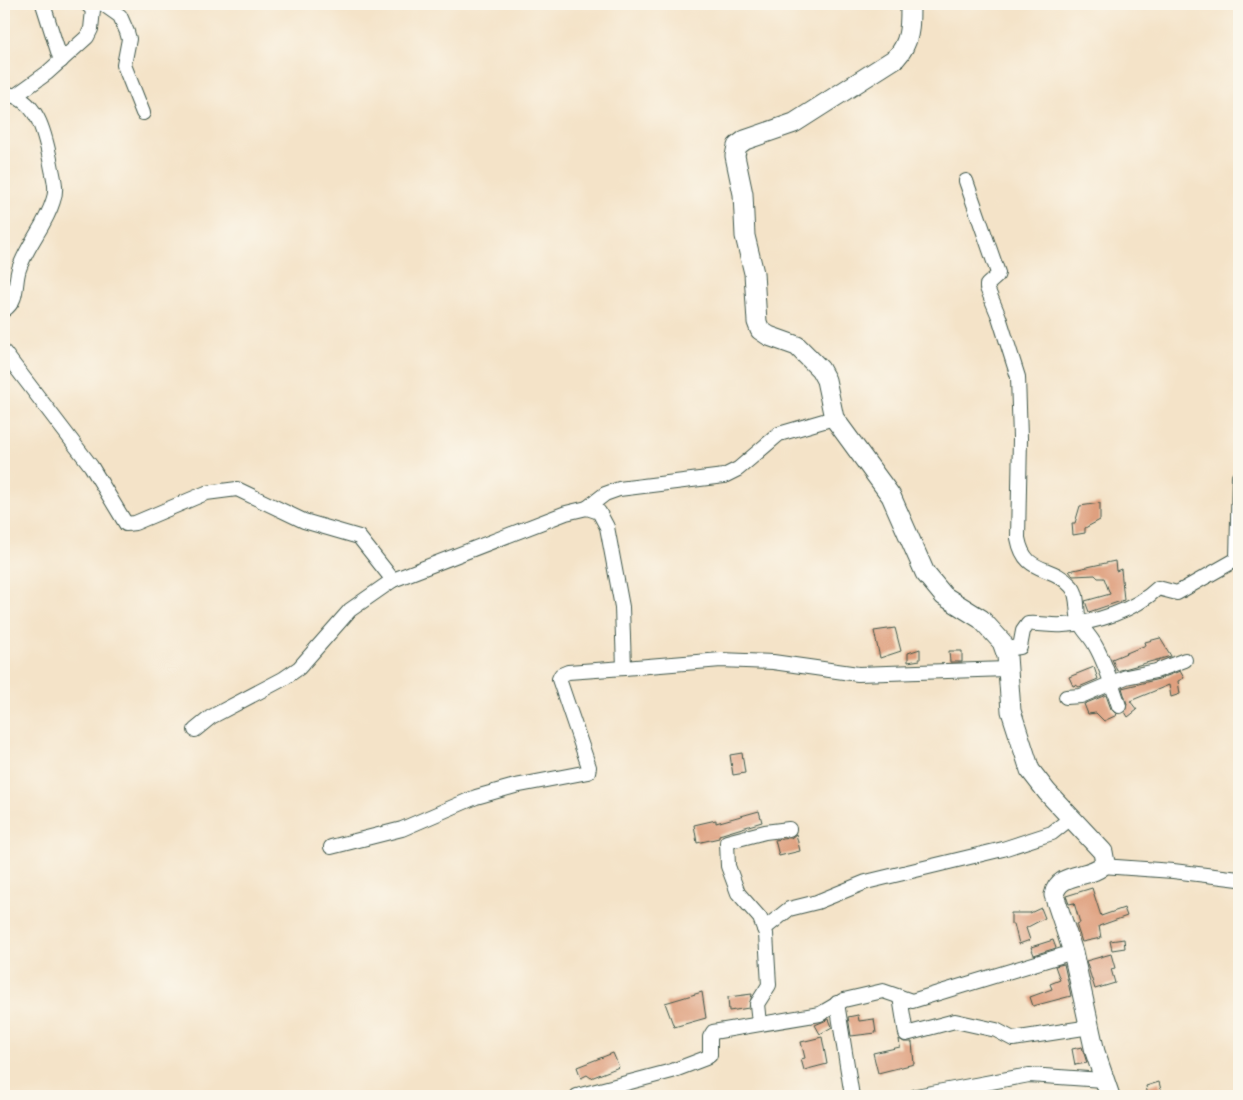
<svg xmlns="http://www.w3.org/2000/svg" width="1243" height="1100" font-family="'Architects Daughter',sans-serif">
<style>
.building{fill:#dfa07f}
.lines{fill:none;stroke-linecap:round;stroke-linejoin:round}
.street-casing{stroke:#3f564a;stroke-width:16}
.secondary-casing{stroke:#3f564a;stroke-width:21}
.street{stroke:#fff;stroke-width:14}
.secondary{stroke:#fff;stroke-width:19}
</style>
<rect width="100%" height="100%" fill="#fbf7ec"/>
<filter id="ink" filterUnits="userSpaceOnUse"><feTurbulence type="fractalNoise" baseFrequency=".02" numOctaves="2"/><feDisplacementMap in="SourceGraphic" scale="10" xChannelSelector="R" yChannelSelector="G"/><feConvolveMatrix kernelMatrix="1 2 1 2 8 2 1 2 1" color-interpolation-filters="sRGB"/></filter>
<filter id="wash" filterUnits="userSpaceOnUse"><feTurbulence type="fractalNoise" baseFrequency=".0096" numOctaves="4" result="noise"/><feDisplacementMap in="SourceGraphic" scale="20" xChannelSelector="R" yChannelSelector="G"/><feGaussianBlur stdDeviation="1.12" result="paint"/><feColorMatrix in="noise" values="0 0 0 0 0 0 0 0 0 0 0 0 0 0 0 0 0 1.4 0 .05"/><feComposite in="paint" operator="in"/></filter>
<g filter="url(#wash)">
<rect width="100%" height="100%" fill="#f4e3c8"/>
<g id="blocks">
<g class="building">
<path d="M1100 503V520L1085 528V533L1073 535 1072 523H1075L1080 506Z"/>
<path d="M1115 561 1116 571 1121 569 1124 600 1089 612 1085 601 1110 594 1104 578H1098L1095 575 1073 576 1069 571Z"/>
<path d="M895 628 901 651 880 658 874 631Z"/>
<path d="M1160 638 1171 656 1117 671 1112 659 1146 645 1145 642Z"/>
<path d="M920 649V660L908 662V653Z"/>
<path d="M949 651H962V662H950Z"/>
<path d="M1094 667 1098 679 1079 687 1076 685 1073 686 1069 677Z"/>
<path d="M1180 671 1184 678 1178 681 1180 694 1171 697 1169 685 1130 701 1137 710 1128 717 1125 712 1127 704 1122 688 1159 679Z"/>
<path d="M1106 695 1111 709 1117 715 1104 721 1096 713 1088 714 1084 704Z"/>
<path d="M742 753 745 773 733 775 730 755Z"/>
<path d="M759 811 762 822 719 835V838L697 843 694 825 716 820V823Z"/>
<path d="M796 834 800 851 779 856 775 840 791 838Z"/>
<path d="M1092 888 1101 916 1124 908 1127 916 1099 926 1101 938 1082 942 1076 924 1080 923 1074 903 1069 904 1066 896Z"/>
<path d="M1041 908 1045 918 1026 928 1030 940 1019 944 1014 924H1011V913H1030Z"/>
<path d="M1124 939 1125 948 1112 950 1110 941Z"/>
<path d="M1053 940 1056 948 1034 955 1031 947Z"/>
<path d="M1111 954 1115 968 1111 969 1115 983 1095 989 1086 961Z"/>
<path d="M1064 964 1071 996 1033 1006 1030 997 1052 989 1050 984 1060 980 1055 966Z"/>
<path d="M702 992 706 1018 674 1027 665 1003Z"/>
<path d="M752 994 749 1008 729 1011 728 997Z"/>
<path d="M858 1015 859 1021 874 1019 876 1033 851 1036 848 1017Z"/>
<path d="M829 1019 832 1027 820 1034 815 1025Z"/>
<path d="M822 1037 827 1064 804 1070 801 1059 805 1058 801 1042Z"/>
<path d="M899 1039 904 1042H912L914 1064 878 1073 873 1053 900 1047Z"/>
<path d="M1082 1047 1087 1063 1075 1065 1072 1049Z"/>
<path d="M613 1053 619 1067 591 1078 587 1075 581 1078 577 1067Z"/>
<path d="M1159 1082 1162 1094 1148 1096 1146 1086Z"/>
</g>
</g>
</g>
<g filter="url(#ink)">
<use href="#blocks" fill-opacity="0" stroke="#3f564a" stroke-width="1"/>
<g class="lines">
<defs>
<g id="street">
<path d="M43 4 61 61"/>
<path d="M103 4 120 16 127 32 129 39 124 65 143 113"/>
<path d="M4 93C39 99 45 135 51 164 53 176 58 189 53 201 46 225 27 245 19 269 14 284 19 300 4 310"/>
<path d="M15 96 47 73 87 37 91 29 93 10 87 4"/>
<path d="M966 181 998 273 997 276 987 285V288L999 317 1018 377 1020 438 1018 538C1025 576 1050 563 1071 586 1080 595 1075 612 1080 623 1083 630 1091 637 1095 645 1106 664 1112 685 1119 706"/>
<path d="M4 352 91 466 126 524 135 523 206 493 237 489 304 521 359 537 393 580 566 513 587 508 599 512 607 527 622 607 624 668 721 660 773 662 858 674 1007 669"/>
<path d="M587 508 605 494 619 489 724 476 738 469 779 434 834 418"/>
<path d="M1237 559 1239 477"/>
<path d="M1006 649 1020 647 1023 631 1028 624C1040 623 1051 626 1063 625 1095 623 1134 611 1158 588L1177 593 1239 558"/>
<path d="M1066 697 1081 696 1126 677 1156 671 1185 660"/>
<path d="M195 730 211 717 283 679 299 668 350 610 393 580"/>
<path d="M331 847 402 829 476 797 515 786 588 772 589 767 559 679 561 675 568 672 624 668"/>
<path d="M1102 866 1173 871 1239 879"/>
<path d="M764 929 789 909 817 902 866 882 1003 849 1052 833 1072 817"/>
<path d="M900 997 906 1034 955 1021 996 1030 1013 1039 1090 1027"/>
<path d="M837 1003 852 1096"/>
<path d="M759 1023 757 1004 769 985 766 934 760 918 738 893 728 866 727 842 765 832 789 829"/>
<path d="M577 1096 672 1071 706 1058 710 1055V1037L713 1032 820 1014 844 1000 883 991 912 1001 1073 952"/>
<path d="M916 1096 1029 1075 1103 1080"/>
</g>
<path id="secondary" d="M910 4C910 24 911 42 896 58L794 123 745 140 737 146 735 156 743 194 745 236 754 273 757 322 760 330 769 336 797 346 820 369 826 380 834 418 891 496 925 573 944 596 981 619 1002 642 1007 656 1011 711 1030 770 1047 792 1103 852 1105 863C1091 880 1059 870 1054 895L1073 952 1095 1052 1110 1096"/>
</defs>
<use href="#street" class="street-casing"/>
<use href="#secondary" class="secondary-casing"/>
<use href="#street" class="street"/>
<use href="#secondary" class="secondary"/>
</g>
</g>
<rect width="1243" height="1100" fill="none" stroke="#fbf7ec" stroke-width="20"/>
</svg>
